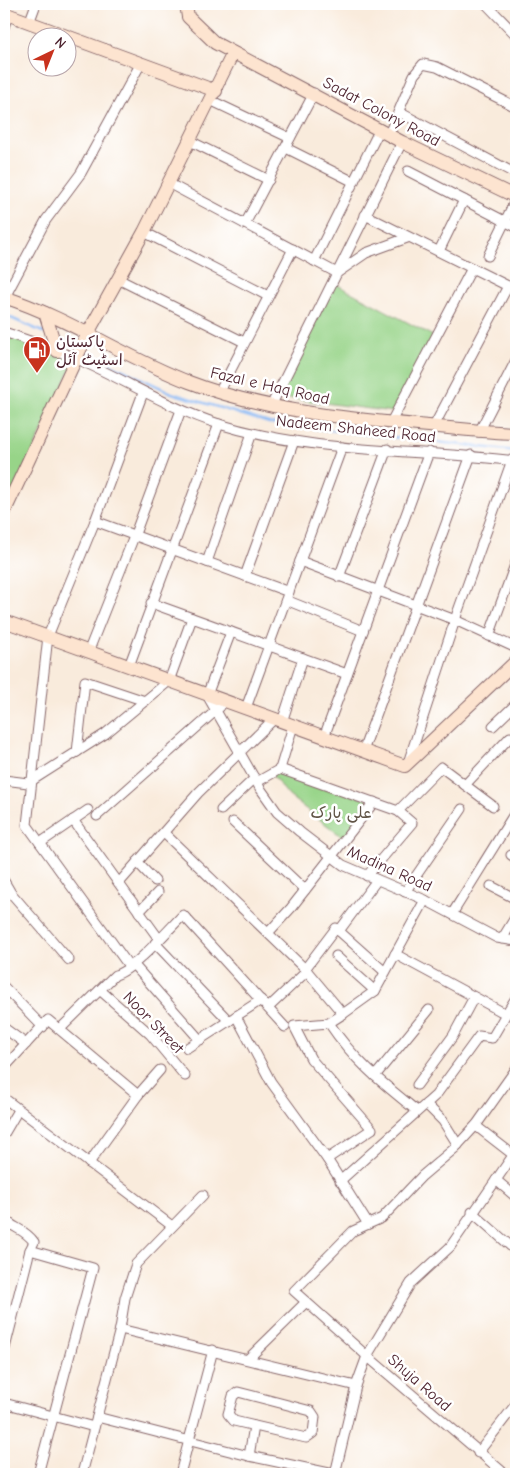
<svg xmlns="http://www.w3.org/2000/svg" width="520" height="1478" font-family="'Comic Neue','Playpen Sans Arabic',sans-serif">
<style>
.green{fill:#97d488;stroke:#707a5a}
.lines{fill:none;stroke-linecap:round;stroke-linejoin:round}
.stream{stroke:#88b7f3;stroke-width:2.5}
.street-casing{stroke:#876669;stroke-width:11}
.secondary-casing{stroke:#876669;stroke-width:14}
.street{stroke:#fff;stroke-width:9}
.secondary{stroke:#fde4d0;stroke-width:12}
.labels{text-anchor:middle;stroke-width:5;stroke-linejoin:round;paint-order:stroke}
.street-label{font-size:16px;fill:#4a1f2b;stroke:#fff}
.poi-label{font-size:16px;fill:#4a1f2b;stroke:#fff;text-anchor:start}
.park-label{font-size:16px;fill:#615547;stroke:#fff}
</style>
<rect width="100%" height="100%" fill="#fff"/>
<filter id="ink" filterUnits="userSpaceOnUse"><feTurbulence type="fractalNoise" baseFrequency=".02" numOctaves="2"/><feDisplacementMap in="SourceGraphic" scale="10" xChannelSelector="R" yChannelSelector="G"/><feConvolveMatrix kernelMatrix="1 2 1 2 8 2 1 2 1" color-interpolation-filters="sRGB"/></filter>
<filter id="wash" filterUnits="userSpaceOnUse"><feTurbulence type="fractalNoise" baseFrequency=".0096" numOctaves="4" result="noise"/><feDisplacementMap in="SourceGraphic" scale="20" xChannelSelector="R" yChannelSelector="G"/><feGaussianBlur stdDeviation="1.12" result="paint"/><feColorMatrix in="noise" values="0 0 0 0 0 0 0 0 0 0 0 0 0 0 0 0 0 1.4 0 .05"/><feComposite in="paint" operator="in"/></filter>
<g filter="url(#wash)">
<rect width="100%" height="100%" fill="#f9ebdc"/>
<g class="green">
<path d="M334 283 435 337 393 412 279 397Z"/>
<path d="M4 332 76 358 4 513Z"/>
<path d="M280 769 376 803 345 839 289 796 271 774Z"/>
</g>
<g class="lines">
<g class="stream">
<path d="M4 315 47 334"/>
<path d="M59 339 76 347"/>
<path d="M83 351 172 393 269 423 516 451"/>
</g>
</g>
</g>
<g filter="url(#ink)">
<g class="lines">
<defs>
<g id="street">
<path d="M486 4 516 35"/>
<path d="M29 23 36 4"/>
<path d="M4 27 8 15"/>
<path d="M210 100 290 138"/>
<path d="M399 112 516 174"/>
<path d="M389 134 414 75 423 64 437 67 516 107"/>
<path d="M190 141 269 180"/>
<path d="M286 148 354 182"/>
<path d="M408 171 516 227"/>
<path d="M168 183 337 273 366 253 407 238"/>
<path d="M365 215 516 290"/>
<path d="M245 224 314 93"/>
<path d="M144 232 268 296"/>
<path d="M439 251 464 200"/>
<path d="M488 256 516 199"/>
<path d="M314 261 380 129"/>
<path d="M118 279 244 342"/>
<path d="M5 297 46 220 81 173 141 63"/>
<path d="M4 332C27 340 52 348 75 358 124 379 168 408 219 424 315 454 418 449 516 461"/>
<path d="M219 393 293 249"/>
<path d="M271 406 402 142"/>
<path d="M391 422 472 268"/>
<path d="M434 426 508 286"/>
<path d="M479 432 516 360"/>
<path d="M95 521 289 592"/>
<path d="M300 561 455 620 516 648"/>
<path d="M207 562 252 433"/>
<path d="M245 576 294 441"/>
<path d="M339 577 387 449"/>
<path d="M286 600 363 631"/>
<path d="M151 603 347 674"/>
<path d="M231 632 207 695 260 788 277 812 300 832 343 865 425 900 497 938 516 941"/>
<path d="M489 636 516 562"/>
<path d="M89 650 135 534 181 410"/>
<path d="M129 666 219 424"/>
<path d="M246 708 342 447"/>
<path d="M282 722 303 658"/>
<path d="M493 726 516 704"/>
<path d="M324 737 429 452"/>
<path d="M363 751 471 455"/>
<path d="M77 752 85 681 145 701"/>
<path d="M409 760 458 611 512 460"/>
<path d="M280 769 293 726"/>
<path d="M4 780 28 783 105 734 169 681 192 618"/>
<path d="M257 782 280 769 398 811 441 767 493 806"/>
<path d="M465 785 510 737"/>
<path d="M221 810 255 778"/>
<path d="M97 816 220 707"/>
<path d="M73 820 159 939"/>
<path d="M233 822 305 890"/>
<path d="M164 833 307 971 343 1014 329 1023 294 1026 311 1059 372 1129 327 1159"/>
<path d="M40 843 88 810"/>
<path d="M511 855 516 858"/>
<path d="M137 862 155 881"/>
<path d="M367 876 412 823 398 811"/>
<path d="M377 880 339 931 385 972"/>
<path d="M4 881 11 893 69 960"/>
<path d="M119 883 198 793 274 719"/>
<path d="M491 886 516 899"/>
<path d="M405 892 462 809"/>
<path d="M139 912 158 892"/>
<path d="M452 914 516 811"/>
<path d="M268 933 291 908 374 802"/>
<path d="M502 939 516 916"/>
<path d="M155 943 229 1021"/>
<path d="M395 954 506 1014 516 998"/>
<path d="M336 956 375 991"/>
<path d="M133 964 200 1040"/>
<path d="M129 966 27 825 48 636 95 521 143 393"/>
<path d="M305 969 336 928 339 931"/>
<path d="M4 987 43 1027"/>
<path d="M100 990 150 1034 185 1076"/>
<path d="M268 1008 307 971"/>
<path d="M343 1014 375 991 425 900"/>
<path d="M236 1016 271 1082 327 1159 368 1224"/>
<path d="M329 1023C355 1062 381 1082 417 1111"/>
<path d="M4 1028 26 1044"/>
<path d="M60 1029 115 975C133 971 169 929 183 915L285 1027"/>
<path d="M187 1048 261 1000"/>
<path d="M4 1068 48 1020 138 1095"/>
<path d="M516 1069 477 1124 455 1148 422 1176 382 1218 353 1231 294 1291 367 1356 411 1283 450 1247 516 1151"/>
<path d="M375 1076 429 1010"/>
<path d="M417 1085 453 1036 474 997"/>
<path d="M4 1098 172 1226"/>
<path d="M426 1104 443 1121 458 1145"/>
<path d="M476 1126 516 1157"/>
<path d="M4 1134 18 1110"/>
<path d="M89 1163 138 1095 160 1070"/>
<path d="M496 1180 516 1197"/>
<path d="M340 1181 436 1095 479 1036 492 1038 506 1014"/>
<path d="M472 1212 516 1251"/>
<path d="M4 1218C11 1228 24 1228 34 1242L30 1250 4 1352"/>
<path d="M30 1250 93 1268 38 1474"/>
<path d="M120 1329 356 1386 335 1474"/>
<path d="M248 1359 306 1302"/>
<path d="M356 1386 367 1356 505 1474"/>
<path d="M238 1392 311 1411 315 1417 313 1433 306 1438 234 1421 228 1414 233 1396Z"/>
<path d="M4 1403 94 1427"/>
<path d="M97 1417 249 1456 334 1474"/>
<path d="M478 1453 516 1404"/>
<path d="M249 1456 254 1426"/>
<path d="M82 1474 120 1329 125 1298 136 1264 203 1195"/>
<path d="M180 1474 213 1350"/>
</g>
<g id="secondary">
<path d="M186 4 188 17 215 43 402 142 516 197"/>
<path d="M4 13 216 91"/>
<path d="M4 297C69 318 126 358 189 382 262 410 341 418 418 425 451 428 483 432 516 433"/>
<path d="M45 313 57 351"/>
<path d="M4 513 88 333 144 232 233 53"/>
<path d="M4 621 405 766 516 661"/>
</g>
</defs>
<use href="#street" class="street-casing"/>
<use href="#secondary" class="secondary-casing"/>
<use href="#street" class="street"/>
<use href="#secondary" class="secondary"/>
</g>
</g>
<defs>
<symbol id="fuel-pin" viewBox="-11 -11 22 30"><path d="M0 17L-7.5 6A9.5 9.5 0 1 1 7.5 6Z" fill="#c8321e" stroke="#fff"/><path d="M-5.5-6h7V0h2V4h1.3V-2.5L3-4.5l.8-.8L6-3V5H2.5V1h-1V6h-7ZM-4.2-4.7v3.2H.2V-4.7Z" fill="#fff"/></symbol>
</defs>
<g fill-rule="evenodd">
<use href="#fuel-pin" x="21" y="334" width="32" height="43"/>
</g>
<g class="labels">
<g class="street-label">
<text transform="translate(382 111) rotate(28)" y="6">Sadat Colony Road</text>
<text transform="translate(270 385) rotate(13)" y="6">Fazal e Haq Road</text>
<text transform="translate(356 428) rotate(6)" y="6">Nadeem Shaheed Road</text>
<text transform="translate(390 868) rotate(24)" y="6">Madina Road</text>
<text transform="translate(154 1022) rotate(46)" y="6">Noor Street</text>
<text transform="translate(420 1382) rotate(41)" y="6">Shuja Road</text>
</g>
<g class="poi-label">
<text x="56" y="347">پاکستان<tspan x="56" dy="18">اسٹیٹ آئل</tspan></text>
</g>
<g class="park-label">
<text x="341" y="818">علی پارک</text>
</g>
</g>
<rect width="520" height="1478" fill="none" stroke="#fff" stroke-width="20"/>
<g transform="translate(52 52) rotate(43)"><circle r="24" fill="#ffffff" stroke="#b7a5aa"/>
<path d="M0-4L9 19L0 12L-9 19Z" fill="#c8321e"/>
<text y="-8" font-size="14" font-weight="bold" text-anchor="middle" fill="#4a1f2b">N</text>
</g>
</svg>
